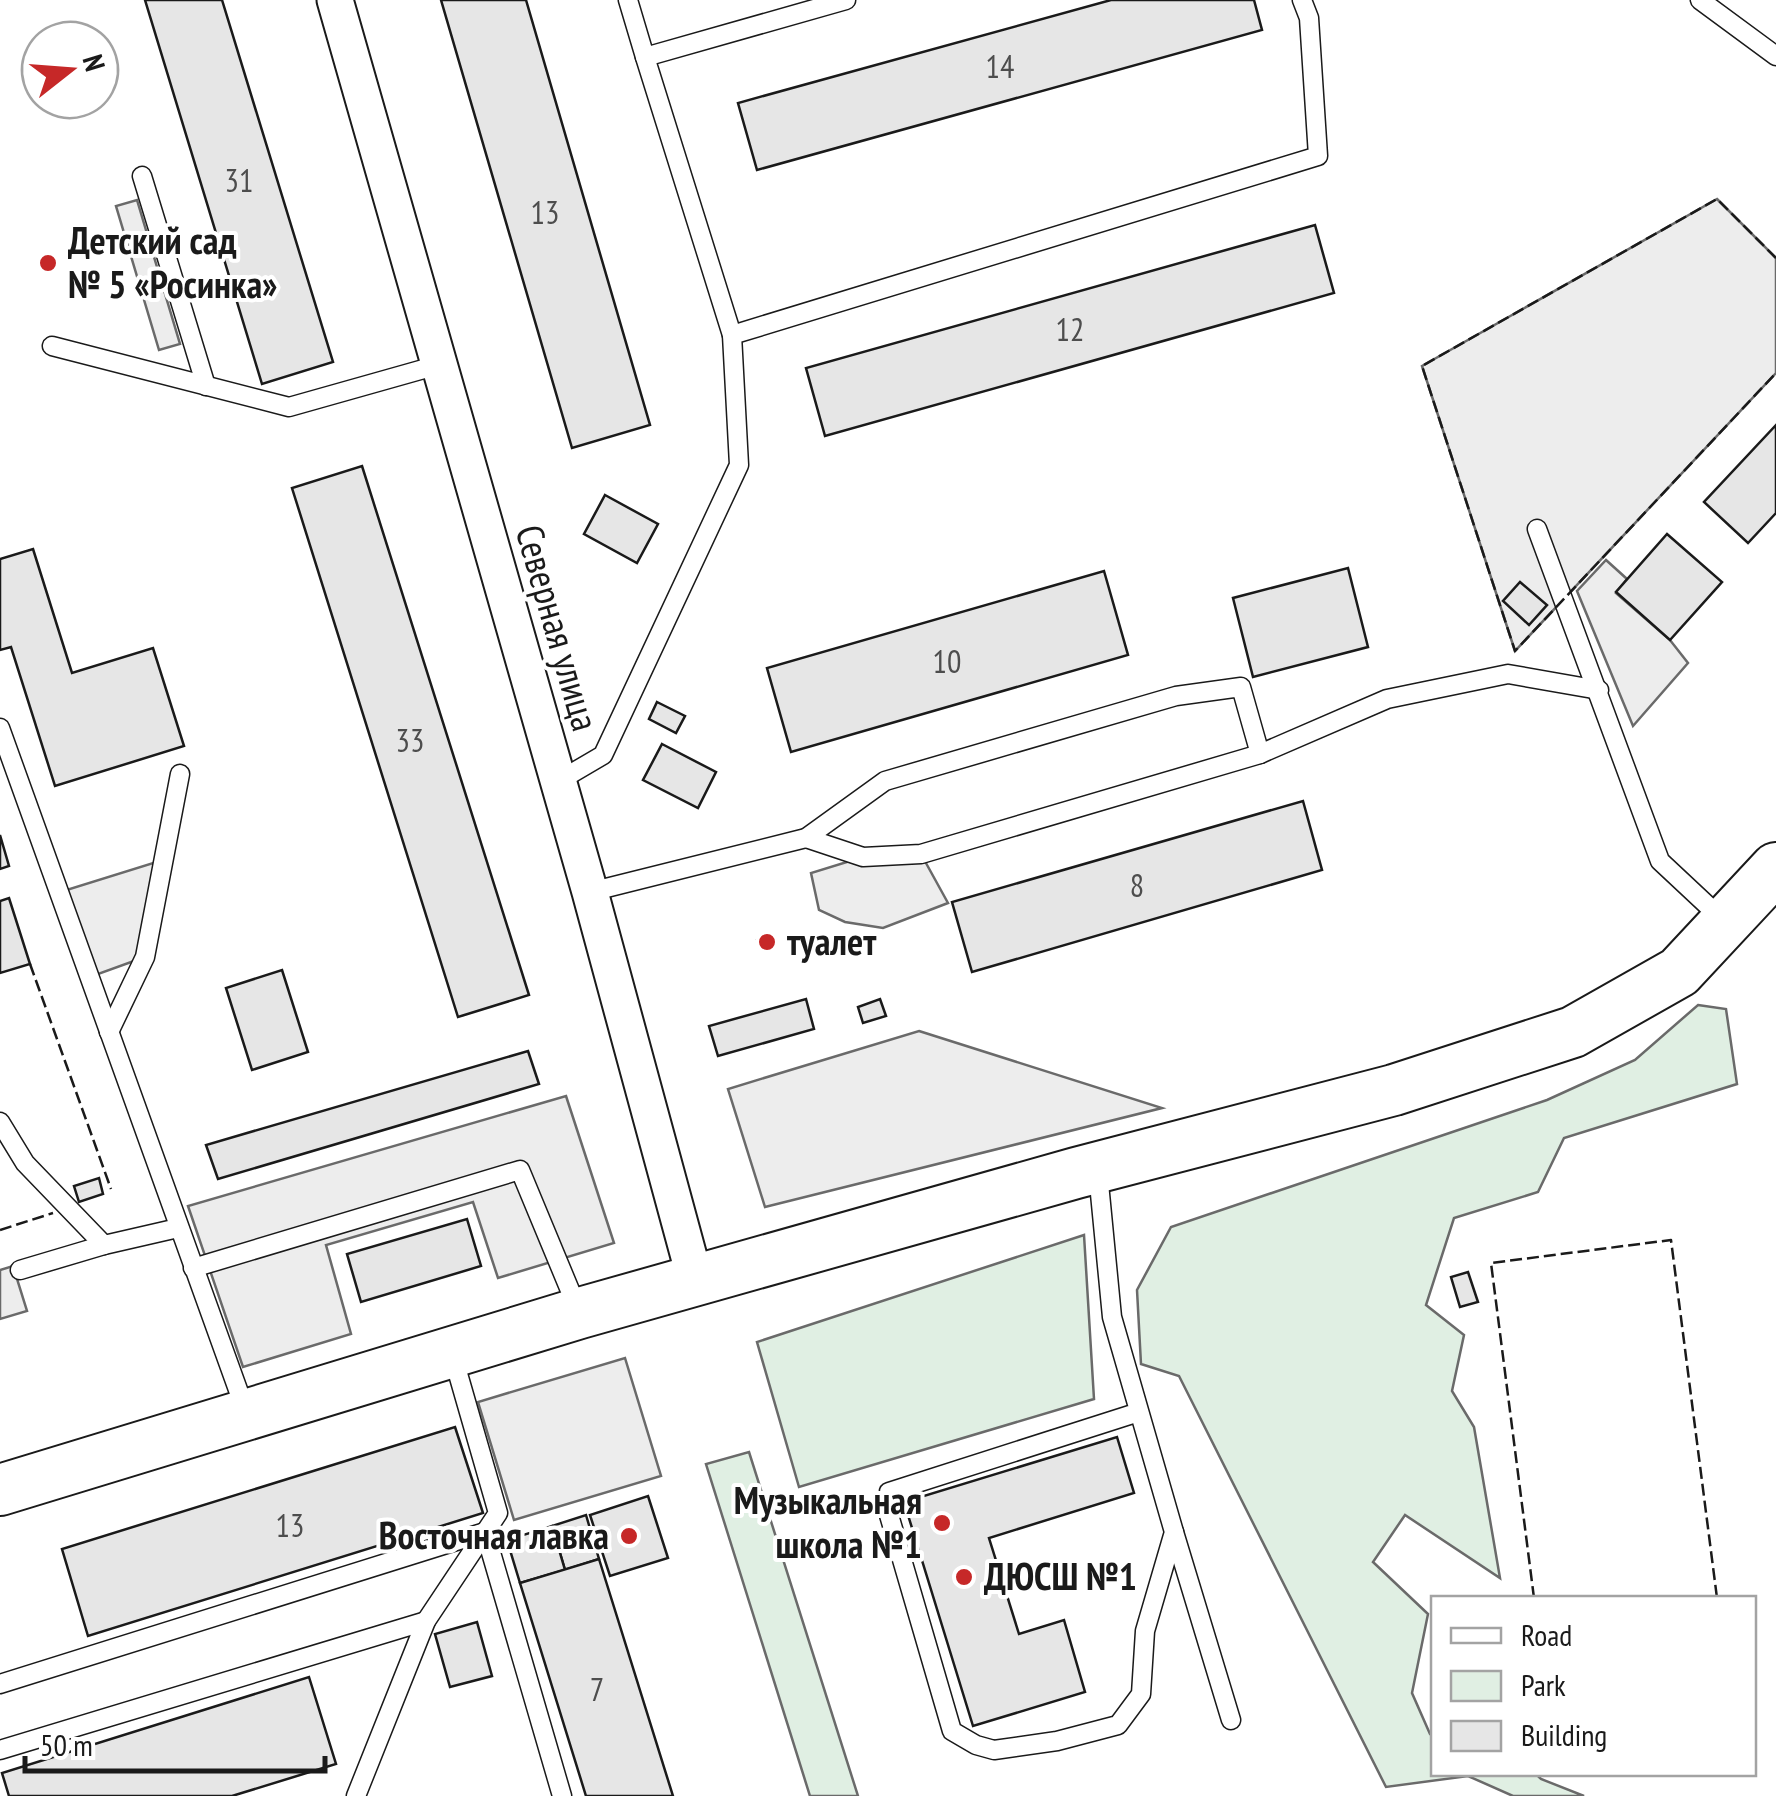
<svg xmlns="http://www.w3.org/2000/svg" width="1776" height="1796" font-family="'PT Sans Narrow',sans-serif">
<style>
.green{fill:#e0efe3;stroke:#6a6a6a;stroke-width:2.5}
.parking{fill:#ededed;stroke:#6a6a6a;stroke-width:2.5}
.building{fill:#e6e6e6;stroke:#1a1a1a;stroke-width:2.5}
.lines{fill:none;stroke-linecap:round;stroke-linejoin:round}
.lane-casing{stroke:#1a1a1a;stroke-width:21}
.street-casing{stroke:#1a1a1a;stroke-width:39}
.secondary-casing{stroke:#1a1a1a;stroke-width:54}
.lane{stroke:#fff;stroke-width:18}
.street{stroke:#fff;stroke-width:35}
.secondary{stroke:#fff;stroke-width:50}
.fence{stroke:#1a1a1a;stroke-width:2.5;stroke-dasharray:12 5;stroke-linecap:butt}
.poi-dot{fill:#c62828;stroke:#fff;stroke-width:4}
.labels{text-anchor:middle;stroke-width:8;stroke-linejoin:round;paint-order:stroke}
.number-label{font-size:32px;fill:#4d4d4d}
.poi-label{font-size:38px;font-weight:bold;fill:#1a1a1a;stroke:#fff;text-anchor:start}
.street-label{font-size:38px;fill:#1a1a1a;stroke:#fff}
</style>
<rect width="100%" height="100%" fill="#fff"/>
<g class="green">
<path d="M1698 1005 1726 1009 1737 1084 1564 1138 1538 1192 1454 1218 1426 1305 1464 1335 1452 1391 1474 1427 1500 1578 1405 1515 1373 1562 1428 1614 1412 1693 1430 1734H1433L1434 1774H1536L1541 1779 1584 1796H1513L1468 1776 1386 1787 1179 1376 1141 1364 1137 1290 1171 1227 1547 1100 1635 1060Z"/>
<path d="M1084 1235 1094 1399 799 1487 757 1342Z"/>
<path d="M749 1452 858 1796H810L706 1464Z"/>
</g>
<g class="parking">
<path d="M1717 199 1776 258V373L1515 651 1422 366Z"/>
<path d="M137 200 180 344 159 350 116 206Z"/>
<path d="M1606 560 1627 579 1616 593 1670 640 1688 663 1633 726 1577 591Z"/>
<path d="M921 854 948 903 883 928 845 922 819 910 811 873 863 857Z"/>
<path d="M166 859 145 957 90 977 60 892Z"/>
<path d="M919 1031 1162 1108 765 1207 728 1089Z"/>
<path d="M566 1096 614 1243 498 1278 473 1202 326 1245 351 1334 243 1367 188 1206Z"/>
<path d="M13 1266 27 1311 0 1319V1270Z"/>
<path d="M625 1358 661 1476 514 1520 478 1402Z"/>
</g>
<g class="building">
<path d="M145 0H222L333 362 262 384Z"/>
<path d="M441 0H526L650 425 572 448Z"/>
<path d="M1111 0H1254L1262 30 757 170 738 103Z"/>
<path d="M1315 225 1334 293 825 436 806 368Z"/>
<path d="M1776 425V513L1748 543 1704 502Z"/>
<path d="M362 466 529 995 458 1017 292 488Z"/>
<path d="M605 495 658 524 637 563 584 534Z"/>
<path d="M1667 534 1722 582 1670 640 1616 592Z"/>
<path d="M33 549 72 673 153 648 184 746 55 786 11 647 0 650V559Z"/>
<path d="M1348 568 1368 647 1253 677 1233 598Z"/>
<path d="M1104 571 1128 655 791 752 767 668Z"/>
<path d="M1520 582 1547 605 1529 625 1503 601Z"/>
<path d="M657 702 685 716 676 733 649 719Z"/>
<path d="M662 744 716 772 698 808 643 780Z"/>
<path d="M1303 801 1322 870 972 972 952 902Z"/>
<path d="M0 835 9 866 0 869Z"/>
<path d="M9 898 30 964 0 973V901Z"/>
<path d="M774 935 776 944 760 949 757 940Z"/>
<path d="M282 970 308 1052 252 1070 226 988Z"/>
<path d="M806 999 814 1029 718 1056 709 1026Z"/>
<path d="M880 999 886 1016 863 1023 858 1007Z"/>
<path d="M528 1051 539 1084 218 1179 206 1145Z"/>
<path d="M99 1178 103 1194 79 1202 74 1186Z"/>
<path d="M467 1219 481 1266 361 1302 347 1254Z"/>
<path d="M1468 1272 1478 1302 1460 1307 1451 1277Z"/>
<path d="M455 1427 483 1513 88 1636 62 1549Z"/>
<path d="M1117 1437 1134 1493 989 1538 1019 1634 1064 1620 1085 1692 973 1726 904 1502Z"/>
<path d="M648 1496 668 1558 610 1576 590 1515Z"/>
<path d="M586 1515 599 1559 565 1570 552 1526Z"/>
<path d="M552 1526 565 1570 520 1583 507 1540Z"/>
<path d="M599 1559 673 1796H586L520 1583Z"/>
<path d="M477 1622 492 1676 450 1687 435 1634Z"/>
<path d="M309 1677 336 1764 232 1796H9L2 1773Z"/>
</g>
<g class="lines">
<defs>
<g id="lane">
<path d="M628 0 645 57"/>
<path d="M1700 0 1776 56"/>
<path d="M142 176 206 386"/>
<path d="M732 335 645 57 846 0"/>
<path d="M52 346 289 407 438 365"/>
<path d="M1537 529 1660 861 1722 919"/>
<path d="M0 728 246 1412"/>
<path d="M557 782 603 755 739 465 732 335 1318 156 1309 18 1302 0"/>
<path d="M806 838 863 857 921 854 1260 754 1387 699 1508 674 1599 690"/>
<path d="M590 892 806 838 885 781 1176 696 1241 687 1260 754"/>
<path d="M109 1032 145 957 180 774"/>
<path d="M0 1122 25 1163 104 1245 178 1228"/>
<path d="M1098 1173 1112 1317 1174 1532 1145 1631 1141 1694 1118 1725 1057 1741 994 1750 976 1745 952 1731 889 1515V1492L1139 1412"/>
<path d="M193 1268 520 1170 579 1312"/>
<path d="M20 1270 104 1245"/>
<path d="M485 1532 562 1796"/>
<path d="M1174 1532 1231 1720"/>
<path d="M0 1684 485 1532"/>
<path d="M0 1750 426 1621"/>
<path d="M356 1796 426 1621 498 1513 452 1353"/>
</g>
<path id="street" d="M335 0 590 892 695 1279"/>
<path id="secondary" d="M0 1490 580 1313 1076 1173 1394 1090 1573 1032 1679 972 1776 868"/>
</defs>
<use href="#lane" class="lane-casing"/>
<use href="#street" class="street-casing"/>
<use href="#secondary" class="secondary-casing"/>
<use href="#lane" class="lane"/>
<use href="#street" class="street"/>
<use href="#secondary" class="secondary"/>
<g class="fence">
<path d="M1776 258 1717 199 1422 366 1515 651 1776 373"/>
<path d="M30 964 111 1189"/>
<path d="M0 1230 53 1213"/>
<path d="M1534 1598 1491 1263 1671 1240 1717 1598"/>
</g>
</g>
<g class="poi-dot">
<circle cx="48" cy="263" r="10"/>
<circle cx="767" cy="942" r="10"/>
<circle cx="942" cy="1523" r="10"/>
<circle cx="629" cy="1536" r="10"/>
<circle cx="964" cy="1577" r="10"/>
</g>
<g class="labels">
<g class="number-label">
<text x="1000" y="78">14</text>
<text x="239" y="192">31</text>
<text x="545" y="224">13</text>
<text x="1070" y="341">12</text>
<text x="947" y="673">10</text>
<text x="410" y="752">33</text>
<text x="1137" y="897">8</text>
<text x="290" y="1537">13</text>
<text x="597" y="1701">7</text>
</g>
<g class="poi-label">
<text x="68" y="254">Детский сад<tspan x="68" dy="44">№ 5 «Росинка»</tspan></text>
<text x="787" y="955">туалет</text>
<text x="922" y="1514" text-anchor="end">Музыкальная<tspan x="922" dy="44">школа №1</tspan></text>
<text x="609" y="1549" text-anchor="end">Восточная лавка</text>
<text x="984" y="1590">ДЮСШ №1</text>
</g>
<g class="street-label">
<text transform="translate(557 628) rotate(74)" y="13">Северная улица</text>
</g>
</g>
<rect x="1431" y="1596" width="325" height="180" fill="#ffffff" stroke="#a3a3a3" stroke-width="2.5"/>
<rect x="1451" y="1628" width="50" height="15" fill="#ffffff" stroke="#a3a3a3" stroke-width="2.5"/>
<text x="1521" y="1646" font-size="30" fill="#1a1a1a">Road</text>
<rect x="1451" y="1671" width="50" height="30" fill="#e0efe3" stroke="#a3a3a3" stroke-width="2.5"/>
<text x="1521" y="1696" font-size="30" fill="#1a1a1a">Park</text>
<rect x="1451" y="1721" width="50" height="30" fill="#e6e6e6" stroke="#a3a3a3" stroke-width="2.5"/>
<text x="1521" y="1746" font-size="30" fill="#1a1a1a">Building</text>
<g transform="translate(70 70) rotate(73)"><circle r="48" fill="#ffffff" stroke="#a3a3a3" stroke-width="2.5"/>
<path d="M0-8L18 38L0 25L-18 38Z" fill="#c62828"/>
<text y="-15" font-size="28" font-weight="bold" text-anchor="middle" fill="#1a1a1a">N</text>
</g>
<path d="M25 1756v15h300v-15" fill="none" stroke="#1a1a1a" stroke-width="5"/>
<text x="40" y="1756" font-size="30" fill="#1a1a1a" stroke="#ffffff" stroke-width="8" paint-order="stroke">50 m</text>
</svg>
